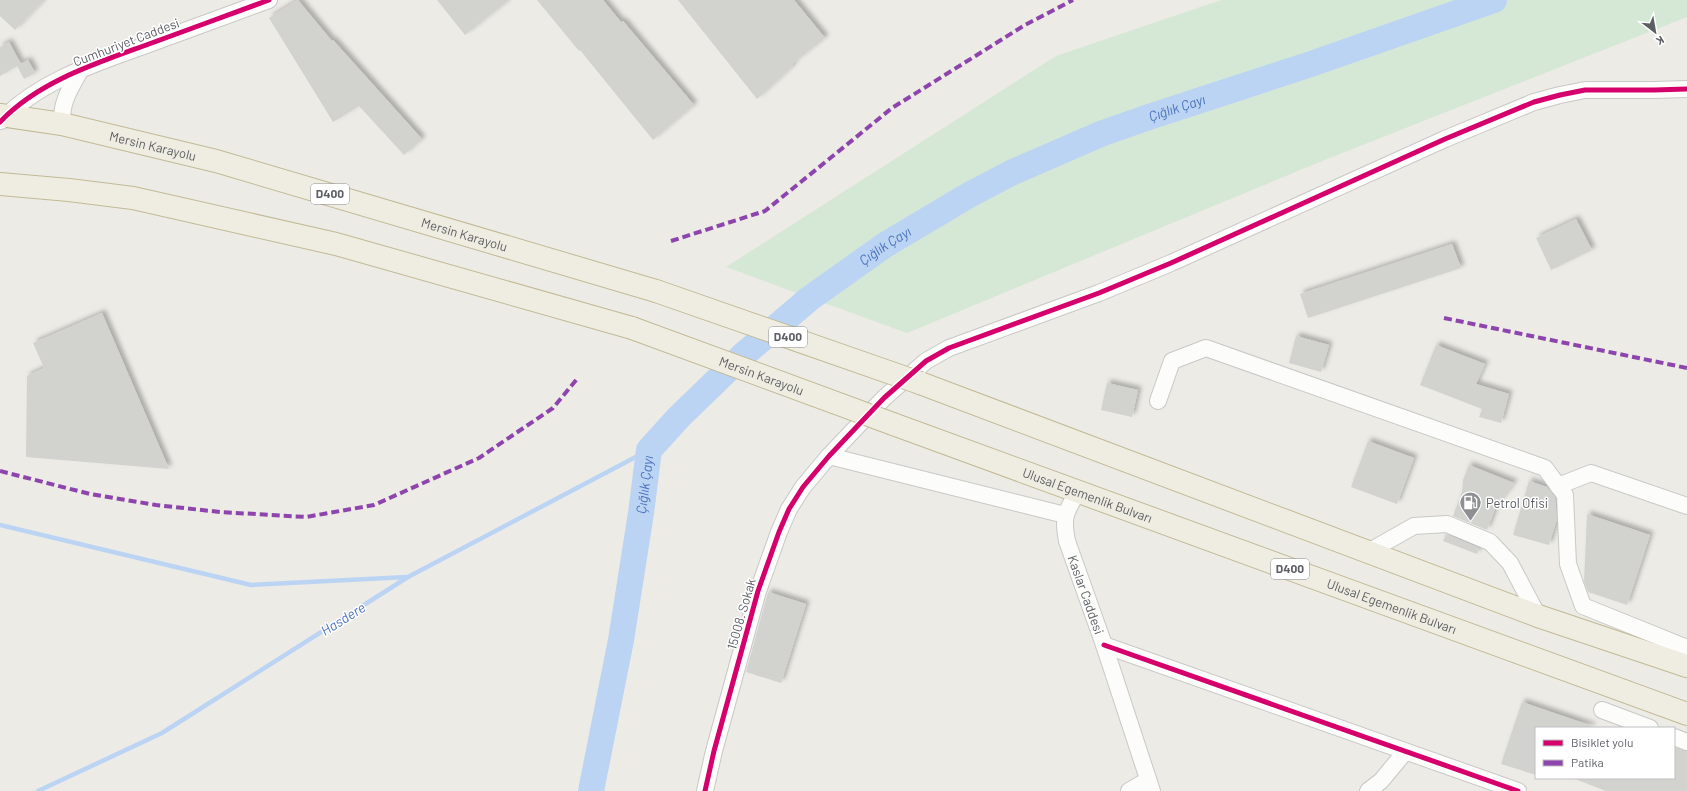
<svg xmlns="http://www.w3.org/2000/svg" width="1687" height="791" font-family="Barlow,sans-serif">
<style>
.green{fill:#d5e7d5}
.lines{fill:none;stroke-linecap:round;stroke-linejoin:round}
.stream{stroke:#bcd4f4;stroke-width:4.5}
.river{stroke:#bcd4f4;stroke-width:26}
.building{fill:#d2d2cf;filter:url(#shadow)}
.minor-casing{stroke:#c8c8c6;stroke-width:18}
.highway-casing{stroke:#c2ba95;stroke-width:24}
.minor{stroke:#fcfcfb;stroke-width:16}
.highway{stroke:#efede1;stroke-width:22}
.highway-bridge-casing{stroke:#c2ba95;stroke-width:24;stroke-linecap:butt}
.highway-bridge{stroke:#efede1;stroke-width:22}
.quiet{stroke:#8e44ad;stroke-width:4;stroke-dasharray:8 4;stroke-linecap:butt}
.cycleway-casing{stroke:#fff;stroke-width:8}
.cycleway{stroke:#d6006c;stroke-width:5}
.labels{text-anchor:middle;stroke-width:3;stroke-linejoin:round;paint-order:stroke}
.shield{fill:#fff;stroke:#8d8e92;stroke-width:1}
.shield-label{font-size:12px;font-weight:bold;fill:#5c5e64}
.street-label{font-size:13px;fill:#5c5e64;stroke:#fff}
.poi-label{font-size:13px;fill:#5c5e64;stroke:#fff;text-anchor:start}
.water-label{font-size:14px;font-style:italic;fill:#4b72bc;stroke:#fff}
</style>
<defs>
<filter id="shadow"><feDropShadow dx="3.5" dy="-3.5" stdDeviation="2" flood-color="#0004"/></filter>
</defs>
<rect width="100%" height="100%" fill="#ecebe6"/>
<path class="green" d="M1221 0H1687V17L1317 163 907 333 726 267 1056 56Z"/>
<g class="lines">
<g class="stream">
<path d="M0 525 251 585 407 577"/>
<path d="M38 791 162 733 408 577 649 450"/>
</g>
<path class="river" id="s1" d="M591 791 621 640 641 513 649 450 679 417 742 356 809 299 885 245 969 195 1013 172 1103 133 1149 117 1308 65 1494 0"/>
</g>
<g class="building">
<path d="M0 0H44L15 30 0 16Z"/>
<path d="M298 0 332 41 333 40 422 139 404 155 359 106 333 122 269 18Z"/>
<path d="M437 0H509L465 35Z"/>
<path d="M537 0H603L621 22 623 21 694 105 653 140 580 50 579 51Z"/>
<path d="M678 0H794L825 38 792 64 793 66 757 99Z"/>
<path d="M9 42 21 64 28 60 35 73 24 79 17 66 0 76V47Z"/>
<path d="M1576 219 1592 250 1551 270 1536 238Z"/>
<path d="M1452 244 1461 268 1308 318 1300 294Z"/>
<path d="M102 313 169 469 26 457 27 376 44 368 33 343Z"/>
<path d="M1296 336 1329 345 1321 372 1289 363Z"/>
<path d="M1436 345 1485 364 1476 384 1509 394 1501 423 1479 417 1482 409 1420 385Z"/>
<path d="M1107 383 1138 390 1132 417 1101 410Z"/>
<path d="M1368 441 1414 458 1397 504 1351 487Z"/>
<path d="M1469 465 1514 483 1496 506 1487 530 1453 516 1462 492 1463 480Z"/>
<path d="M1529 481 1547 487 1555 497 1557 519 1549 545 1513 535Z"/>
<path d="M1587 514 1650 535 1627 605 1588 592 1584 582Z"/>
<path d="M1446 534 1479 548 1477 554 1443 541Z"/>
<path d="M768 592 806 604 781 683 746 672Z"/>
<path d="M1522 702 1592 726V728H1536V775L1501 764Z"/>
<path d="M1674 747 1687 751V791H1606L1575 779 1674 778Z"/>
</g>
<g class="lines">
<defs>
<g id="minor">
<path d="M1 121C40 80 97 63 149 44 189 29 229 15 269 0"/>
<path d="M62 124C61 101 70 89 81 69"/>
<path d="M1158 401 1172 361 1206 348 1545 468 1565 495 1568 564 1583 606 1687 648"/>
<path d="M829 456 1065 515"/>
<path d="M1558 486 1591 473 1687 506"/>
<path id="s2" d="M1078 491C1066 513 1062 515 1067 541L1104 645 1152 791"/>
<path d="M1368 552 1414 526 1447 524 1490 542 1510 563 1538 616"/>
<path d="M1104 645 1518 791"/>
<path d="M1602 710 1650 728"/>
<path d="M1674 737 1687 742"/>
<path d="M705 791 714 751 758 591 779 532 789 509 803 487 829 456 884 398 926 361 949 348 1099 293 1171 263 1445 139 1534 102 1560 95 1585 90H1654L1687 89"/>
<path d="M1129 791 1148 780"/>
<path d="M1368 791 1381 781 1405 752"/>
</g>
<g id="highway">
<path id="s3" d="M0 115 62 124 216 161 656 291"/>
<path d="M0 184 69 190 133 198 336 244 632 328"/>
<path d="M920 383 1538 616 1687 666"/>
<path id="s4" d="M893 424 1687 714"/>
</g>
</defs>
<use href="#minor" class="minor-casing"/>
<use href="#highway" class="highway-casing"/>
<use href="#minor" class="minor"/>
<use href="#highway" class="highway"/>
<defs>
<g id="highway-bridge">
<path d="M656 291 920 383"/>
<path id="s5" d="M632 328 893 424"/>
</g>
</defs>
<use href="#highway-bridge" class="highway-bridge-casing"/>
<use href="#highway-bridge" class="highway-bridge"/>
<g class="quiet">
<path d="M671 241 765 211 892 108 1025 25 1073 0"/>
<path d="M1444 318 1687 368"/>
<path d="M0 471 90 494 156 505 220 512 306 517 374 505 479 458 553 408 577 379"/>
</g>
<defs>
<g id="cycleway">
<path d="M0 122C39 81 97 63 149 44 189 29 229 15 269 0"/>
<path d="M1104 645 1518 791"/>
<path d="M705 791 714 751 758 591 779 532 789 509 803 487 829 456 884 398 926 361 949 348 1099 293 1171 263 1445 139 1534 102 1560 95 1585 90H1654L1687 89"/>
</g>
</defs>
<use href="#cycleway" class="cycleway-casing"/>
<use href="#cycleway" class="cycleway"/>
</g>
<defs>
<symbol id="fuel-pin" viewBox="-11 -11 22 30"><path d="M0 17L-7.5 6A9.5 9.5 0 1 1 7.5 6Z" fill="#8e8f92" stroke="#fff"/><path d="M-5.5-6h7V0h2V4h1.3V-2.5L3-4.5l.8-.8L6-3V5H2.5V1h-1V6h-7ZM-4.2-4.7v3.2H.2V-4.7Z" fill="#fff"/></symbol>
</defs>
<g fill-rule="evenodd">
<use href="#fuel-pin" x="1458" y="490" width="25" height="34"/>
</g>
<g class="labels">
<g class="shield">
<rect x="311" y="184" width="38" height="20" rx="3"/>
<rect x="769" y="327" width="38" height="20" rx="3"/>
<rect x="1271" y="559" width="38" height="20" rx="3"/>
</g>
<g class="shield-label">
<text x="330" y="198">D400</text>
<text x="788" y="341">D400</text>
<text x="1290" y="573">D400</text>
</g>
<g class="street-label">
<text transform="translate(126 42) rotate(-21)" y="5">Cumhuriyet Caddesi</text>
<text dy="5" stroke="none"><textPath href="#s3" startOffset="156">Mersin Karayolu</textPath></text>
<text dy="5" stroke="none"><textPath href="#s3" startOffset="480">Mersin Karayolu</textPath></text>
<text dy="5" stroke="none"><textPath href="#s5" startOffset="138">Mersin Karayolu</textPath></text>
<text dy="5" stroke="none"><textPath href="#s4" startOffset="207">Ulusal Egemenlik Bulvarı</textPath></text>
<text dy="5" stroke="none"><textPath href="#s2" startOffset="110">Kaslar Caddesi</textPath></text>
<text dy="5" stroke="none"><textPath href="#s4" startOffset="531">Ulusal Egemenlik Bulvarı</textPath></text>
<text transform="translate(741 614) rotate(-74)" y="5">15008. Sokak</text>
</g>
<g class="poi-label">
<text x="1486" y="508">Petrol Ofisi</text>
</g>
<g class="water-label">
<text dy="5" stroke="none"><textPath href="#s1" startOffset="983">Çığlık Çayı</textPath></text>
<text dy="5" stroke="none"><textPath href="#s1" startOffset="659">Çığlık Çayı</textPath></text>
<text dy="5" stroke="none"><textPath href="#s1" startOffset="311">Çığlık Çayı</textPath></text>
<text transform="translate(343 619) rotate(-32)" y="5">Hasdere</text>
</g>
</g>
<rect x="1535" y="727" width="140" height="52" fill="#ffffff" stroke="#bebfc1"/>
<rect x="1543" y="740" width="20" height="6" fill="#d6006c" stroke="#bebfc1"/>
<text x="1571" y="747" font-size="12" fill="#5c5e64">Bisiklet yolu</text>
<rect x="1543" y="760" width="20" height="6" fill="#8e44ad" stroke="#bebfc1"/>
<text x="1571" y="767" font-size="12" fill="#5c5e64">Patika</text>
<g transform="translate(1655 32) rotate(149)" stroke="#ffffff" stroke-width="3" paint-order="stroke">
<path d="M0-3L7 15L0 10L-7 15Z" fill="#5c5e64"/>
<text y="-6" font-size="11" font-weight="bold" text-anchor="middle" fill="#5c5e64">K</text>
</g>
</svg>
